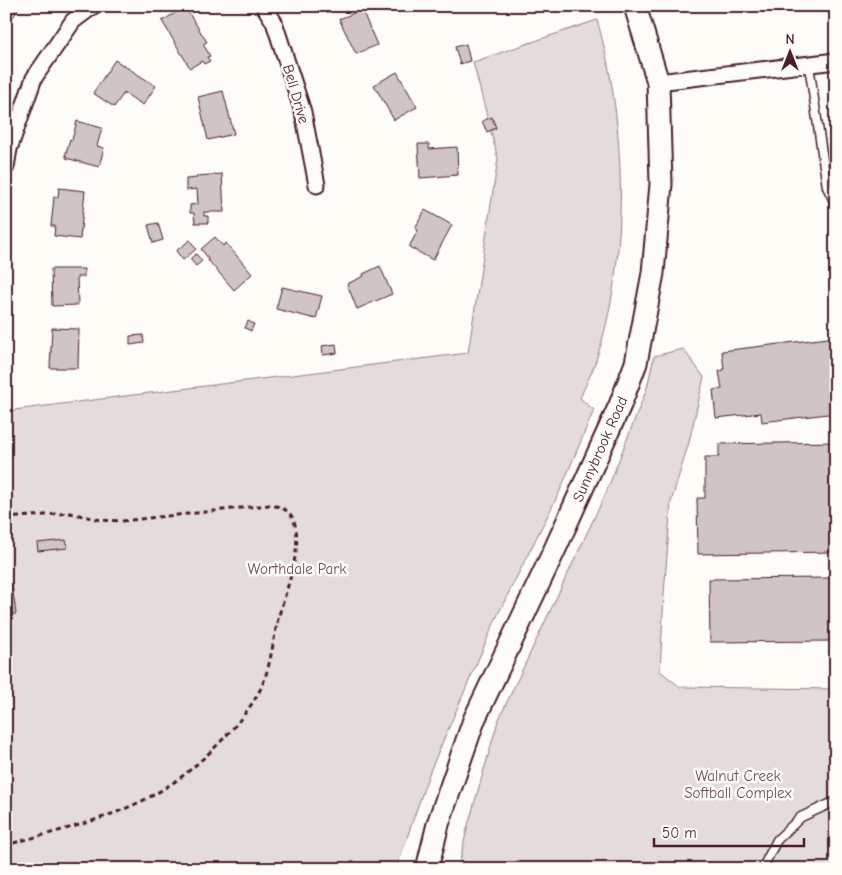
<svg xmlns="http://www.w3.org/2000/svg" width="842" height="875" font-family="'Comic Neue',sans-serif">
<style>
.green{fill:#e3dcda;stroke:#967e82}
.building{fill:#d0c5c4;stroke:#4a1f2b}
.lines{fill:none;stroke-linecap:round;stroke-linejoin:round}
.lane-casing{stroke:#4a1f2b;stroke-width:11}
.street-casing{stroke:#4a1f2b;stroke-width:19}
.secondary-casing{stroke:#4a1f2b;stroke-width:25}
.path{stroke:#4a1f2b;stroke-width:3;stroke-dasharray:5 4;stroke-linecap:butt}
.lane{stroke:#fdfcf7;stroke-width:8}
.street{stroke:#fdfcf7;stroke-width:15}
.secondary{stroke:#fdfcf7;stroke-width:21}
.labels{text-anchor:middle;stroke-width:5;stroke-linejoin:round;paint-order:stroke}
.street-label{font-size:15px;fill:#4a1f2b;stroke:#fdfcf7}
.park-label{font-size:15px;fill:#704e57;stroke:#fdfcf7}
</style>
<rect width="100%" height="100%" fill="#fdfcf7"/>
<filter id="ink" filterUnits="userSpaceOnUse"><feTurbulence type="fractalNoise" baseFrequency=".02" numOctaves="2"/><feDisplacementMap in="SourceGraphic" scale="10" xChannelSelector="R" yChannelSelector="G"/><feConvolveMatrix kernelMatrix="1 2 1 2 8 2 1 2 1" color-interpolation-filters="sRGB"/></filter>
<g filter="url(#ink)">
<g class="green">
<path d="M597 20C627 121 630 263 595 363 591 375 585 386 580 398L594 410 559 493 498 614 430 771 396 869H6V411L468 353 498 159 473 62Z"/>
<path d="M683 349 704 377 689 442 671 502 664 594 660 671 680 687 836 689V869H458L467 829 498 721 606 493 647 388 654 356Z"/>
</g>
<g class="building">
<path d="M6 6 19 8 8 25 12 27 6 36Z"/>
<path d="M185 7 207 42 203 44 210 56 207 57 210 61 204 64 202 61 190 68 162 21Z"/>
<path d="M362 10 377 45 356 54 339 19Z"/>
<path d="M466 44 470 61 460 64 455 47Z"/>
<path d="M115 60 156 86 143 105 124 93 114 107 93 93Z"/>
<path d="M397 72 417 107 394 120 374 85Z"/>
<path d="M223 91 234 134 208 140 198 97Z"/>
<path d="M492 117 496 128 487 132 482 121Z"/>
<path d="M77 121 102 128 97 146 104 148 99 167 66 158 67 156H65L70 139 72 140Z"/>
<path d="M418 144H429V149L457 147 458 175 420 178Z"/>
<path d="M222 174 224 212H204V216H208V223H195L194 213H190V205L198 204 197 189 186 190V179L197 178V176Z"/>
<path d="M59 188 85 191 80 239 54 236 55 226H51L54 197H58Z"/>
<path d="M425 210 452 225 433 260 409 247 418 230 415 228Z"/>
<path d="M158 223 163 240 153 243 148 225Z"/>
<path d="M215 237 223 246 226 243 252 274 234 290 207 259 208 258 201 249Z"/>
<path d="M190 240 196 249 183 260 176 251Z"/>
<path d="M196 254 202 261 196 266 190 259Z"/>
<path d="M380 266 392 294 357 309 347 284 364 276 363 274Z"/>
<path d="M51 269H84V277H77L78 305 52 306Z"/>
<path d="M282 287 322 296 316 319 276 309Z"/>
<path d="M248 321 254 324 251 331 245 328Z"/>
<path d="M52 328 79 329 78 368H50Z"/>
<path d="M143 335 144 343 130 345V336Z"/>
<path d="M836 337V413L762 422 761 413 716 418 713 390 722 389 719 371 724 370 722 351Z"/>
<path d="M336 344 337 353 323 355 322 346Z"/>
<path d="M836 442V552L698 554 697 498H705V457H719V444Z"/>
<path d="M66 540 67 548 38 551 37 543Z"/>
<path d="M836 578V641L710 642 709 579Z"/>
<path d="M12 584 16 614H9L6 585Z"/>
</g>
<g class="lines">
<defs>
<g id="lane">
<path d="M809 65 827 187 836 205"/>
<path d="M762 869 777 840 801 817 836 801"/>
</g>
<g id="street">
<path d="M264 6 274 22 303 112 317 185"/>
<path d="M658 82 836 61"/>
<path d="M6 167 9 149 34 78 73 21 93 6"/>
</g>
<path id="secondary" d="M427 869 438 824 474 720 555 549 620 405 636 363 653 273 661 184 658 82 635 6"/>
</defs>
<use href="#lane" class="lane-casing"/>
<use href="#street" class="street-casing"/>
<use href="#secondary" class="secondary-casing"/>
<path class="path" d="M6 518 70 513 101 520 122 521 269 505C279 506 289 509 293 519 305 545 285 592 278 619 272 646 270 675 255 699 237 727 211 753 185 774 133 815 68 828 6 845"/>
<use href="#lane" class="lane"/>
<use href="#street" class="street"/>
<use href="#secondary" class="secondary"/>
</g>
</g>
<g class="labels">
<g class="street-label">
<text transform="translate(296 94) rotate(74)" y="5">Bell Drive</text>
<text transform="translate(600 449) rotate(-66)" y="5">Sunnybrook Road</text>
</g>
<g class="park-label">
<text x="297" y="574">Worthdale Park</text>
<text x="738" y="781">Walnut Creek<tspan x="738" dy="17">Softball Complex</tspan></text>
</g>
</g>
<rect width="842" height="875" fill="none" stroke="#fdfcf7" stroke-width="25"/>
<rect x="12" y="12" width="817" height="850" fill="none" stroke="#4a1f2b" stroke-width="2" filter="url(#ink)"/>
<g transform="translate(790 52)" stroke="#fdfcf7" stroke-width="4" paint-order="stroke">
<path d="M0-4L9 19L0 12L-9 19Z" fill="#4a1f2b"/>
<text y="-8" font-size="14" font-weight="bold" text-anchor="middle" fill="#4a1f2b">N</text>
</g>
<path d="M654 838v8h150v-8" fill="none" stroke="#4a1f2b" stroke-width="2.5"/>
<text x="662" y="838" font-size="15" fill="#4a1f2b" stroke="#fdfcf7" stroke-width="4" paint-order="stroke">50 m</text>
</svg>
